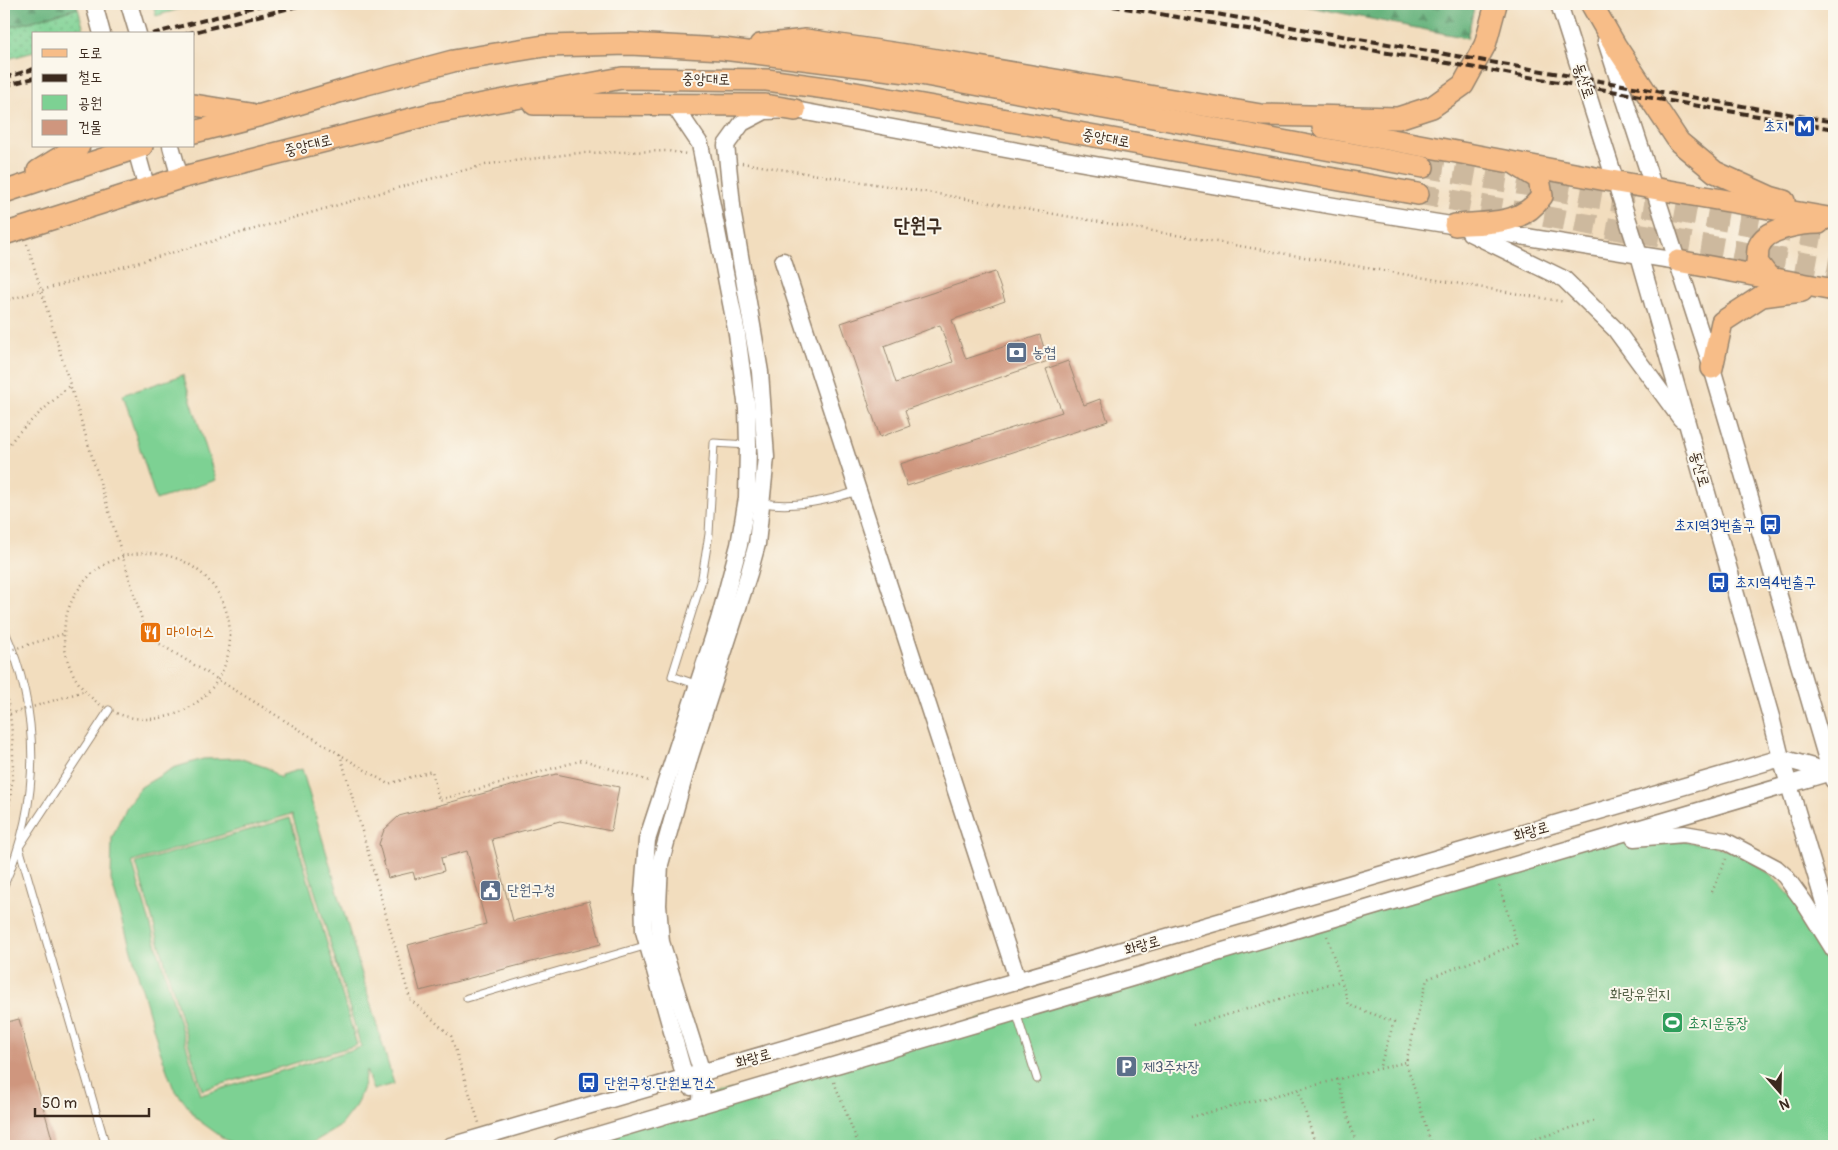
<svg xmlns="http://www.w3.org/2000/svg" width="1838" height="1150" font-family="Pangolin,'Poor Story',sans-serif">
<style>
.grass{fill:url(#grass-dots);stroke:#5c7e58}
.forest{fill:url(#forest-firs);stroke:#506e4e}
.park{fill:#7dd193;stroke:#5c7e58;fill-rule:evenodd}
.building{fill:#cf967e;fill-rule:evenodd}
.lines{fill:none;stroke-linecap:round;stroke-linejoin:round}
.primary-tunnel{stroke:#cdb99e;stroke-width:21;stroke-dasharray:21 11;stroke-linecap:butt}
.service-casing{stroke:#96846e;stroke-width:9}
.tertiary-casing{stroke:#96846e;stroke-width:19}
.primary-casing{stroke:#96846e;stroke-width:24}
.path{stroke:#96846e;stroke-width:2.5;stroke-dasharray:1 4;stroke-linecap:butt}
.service{stroke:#fff;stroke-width:7}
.tertiary{stroke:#fff;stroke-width:16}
.primary{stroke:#f7bd88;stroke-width:21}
.rail{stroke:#3b2a1e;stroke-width:4;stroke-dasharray:8 4;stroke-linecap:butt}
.path-bridge{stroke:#96846e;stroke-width:2.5;stroke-dasharray:1 4;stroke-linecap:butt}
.labels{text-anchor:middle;stroke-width:4;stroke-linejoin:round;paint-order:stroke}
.street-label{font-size:15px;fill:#3b2a1e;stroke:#fbf7ec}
.transit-label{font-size:15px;fill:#164399;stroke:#fbf7ec;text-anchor:end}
.service-label{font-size:15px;fill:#4e5e75;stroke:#fbf7ec;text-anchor:start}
.food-label{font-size:15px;fill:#c56008;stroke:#fbf7ec;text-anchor:start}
.park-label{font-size:15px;fill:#4f5c41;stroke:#fbf7ec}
.leisure-label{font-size:15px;fill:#27864d;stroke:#fbf7ec;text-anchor:start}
.district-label{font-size:20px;font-weight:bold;fill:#3b2a1e;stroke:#fbf7ec}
</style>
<defs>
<pattern id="grass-dots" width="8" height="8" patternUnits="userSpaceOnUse" patternTransform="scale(1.25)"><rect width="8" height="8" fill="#7dd193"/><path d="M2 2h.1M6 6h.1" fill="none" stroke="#68aa77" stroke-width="1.8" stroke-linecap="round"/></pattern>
<pattern id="forest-firs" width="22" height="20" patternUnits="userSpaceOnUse" patternTransform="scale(1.25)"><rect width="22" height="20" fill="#66b37d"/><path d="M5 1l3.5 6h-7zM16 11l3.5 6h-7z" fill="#559266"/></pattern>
</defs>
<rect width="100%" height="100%" fill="#fbf7ec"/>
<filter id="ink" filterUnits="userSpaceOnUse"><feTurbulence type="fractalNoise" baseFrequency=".02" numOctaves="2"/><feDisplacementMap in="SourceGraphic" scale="10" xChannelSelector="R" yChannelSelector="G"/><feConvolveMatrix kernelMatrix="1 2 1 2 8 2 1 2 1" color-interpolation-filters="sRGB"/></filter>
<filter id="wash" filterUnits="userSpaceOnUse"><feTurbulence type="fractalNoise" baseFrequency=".0096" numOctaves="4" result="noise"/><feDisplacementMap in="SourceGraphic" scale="20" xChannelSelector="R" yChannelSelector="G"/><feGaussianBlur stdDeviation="1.12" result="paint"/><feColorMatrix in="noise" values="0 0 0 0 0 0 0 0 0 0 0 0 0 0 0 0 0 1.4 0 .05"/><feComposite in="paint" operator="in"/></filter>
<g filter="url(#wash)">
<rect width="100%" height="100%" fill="#f2ddbe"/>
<g class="grass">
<path d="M153 4H196L156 16Z"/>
<path d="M78 8 85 34H34V52L4 60V29Z"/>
</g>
<g class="forest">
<path d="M4 4H76L78 8 4 29Z"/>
<path d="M1295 4H1475L1467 38Z"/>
</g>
<g class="park">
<path d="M183 375 216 480 156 500 123 395Z"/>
<path d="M239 758 268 768 281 779V775L302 769 394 1084 373 1090 366 1070 363 1087 356 1105 339 1127 307 1146H239L226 1140 198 1120 173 1087 159 1048 111 880 112 838 125 808 141 787 173 768 203 759ZM292 814 361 1047 201 1095 132 862Z"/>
<path d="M290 818 357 1045 202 1090 136 863Z"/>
<path d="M1680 841C1700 843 1721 846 1739 854 1774 870 1813 918 1827 953 1830 961 1832 970 1834 979V1146H538L1592 843Z"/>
</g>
<g id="blocks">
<g class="building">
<path d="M995 272 1005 301 952 320 966 359 1040 335 1048 361 905 410 910 426 880 437 841 323ZM940 325 953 362 896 383 884 346Z"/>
<path d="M1068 361 1084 405 1100 399 1108 421 907 486 900 464 1062 412 1046 369Z"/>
<path d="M556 774 619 787 611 831 560 821 492 839 513 921 589 901 601 944 420 991 408 945 486 924 467 851 441 858 444 871 415 879 413 872 388 878 379 844 384 830 399 816Z"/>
<path d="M19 1019 54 1146H4V1023Z"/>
</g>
</g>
</g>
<g filter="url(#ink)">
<use href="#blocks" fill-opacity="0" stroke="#96846e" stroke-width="1"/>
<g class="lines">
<g class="primary-tunnel">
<path d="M1423 167 1834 240"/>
<path d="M1418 194 1834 268"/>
</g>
<defs>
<g id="service">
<path d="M762 503C796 508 826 501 858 491"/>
<path d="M4 629C41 712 41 802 4 885"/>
<path d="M698 685 672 676 701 583 709 534 714 443 748 445"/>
<path d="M467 998 648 945"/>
<path d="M1016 1012 1037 1079"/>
<path d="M106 1146 19 847 109 710"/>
</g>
<g id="tertiary">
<path d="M94 4 102 34"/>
<path d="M129 4 138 34"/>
<path d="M1559 4 1639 255 1771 717 1781 758 1834 936"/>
<path d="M1606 41 1712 368 1833 780"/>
<path d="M673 104 700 144 737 334 747 409 748 445 747 498 739 545 719 620 647 840 643 892 644 931 685 1078 691 1087"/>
<path d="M135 146 147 189"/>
<path d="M171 146 180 178"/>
<path d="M1470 233 1564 279 1615 329 1681 419"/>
<path d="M783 261 1018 981"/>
<path d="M1634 838 1684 834 1725 841 1776 868 1785 876 1804 902 1834 950"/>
<path d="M701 1105 702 1073 661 942 658 905 660 864 690 756 749 573 757 544 766 457 760 372 733 215 726 145 742 123 765 111 795 110 1066 160 1369 212 1678 261"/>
<path d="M450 1146 1781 758 1834 773"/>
<path d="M561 1146 1831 772"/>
</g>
<g id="primary">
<path d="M1592 5 1615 45 1679 142 1715 172 1770 197 1784 201"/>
<path d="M760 45 806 40 925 58 1261 115 1398 118 1432 107 1463 85 1485 45 1496 4"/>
<path d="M534 104 765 105 795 110"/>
<path d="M194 105 251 114"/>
<path d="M1323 127 1617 182 1834 219"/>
<path d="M194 132 261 115 359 86 453 61 544 46 630 44 723 49 915 73 1423 167"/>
<path d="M38 171 79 146"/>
<path d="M4 192 142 146"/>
<path d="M1455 225C1488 222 1522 226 1542 196L1539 179 1517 165"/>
<path d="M4 234 180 178 435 113 622 78 767 80 833 89 1418 194"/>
<path d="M1678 261 1834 290"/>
<path d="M1770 279 1757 262C1758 257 1757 250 1759 246 1766 228 1802 223 1819 223"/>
<path d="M1712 368 1722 322 1762 296 1802 291"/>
</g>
</defs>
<use href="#service" class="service-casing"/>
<use href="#tertiary" class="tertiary-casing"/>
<use href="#primary" class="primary-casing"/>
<g class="path">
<path d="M742 163 932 193 1565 302"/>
<path d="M27 244 147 636 388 784 432 771 439 800 583 760 649 781"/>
<path d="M4 301 418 182 489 164 579 153 668 151 687 154"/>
<path d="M4 451 18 433 70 385"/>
<circle cx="147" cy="636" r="83"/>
<path d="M4 685C16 734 16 782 4 831"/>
<path d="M340 754 410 999 451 1036 479 1123"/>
<path d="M1712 892 1726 859"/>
<path d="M1327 936 1349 1005 1394 1022 1379 1069"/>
<path d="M1193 1025 1340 981"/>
<path d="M1337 1079 1357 1146"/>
<path d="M834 1082 859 1146"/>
<path d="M1298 1089 1316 1146"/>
<path d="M1191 1117 1406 1062"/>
<path d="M1432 1146 1406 1062 1427 979 1517 944 1499 885"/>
<path d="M1512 1146 1597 1120"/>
</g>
<use href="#service" class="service"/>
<use href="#tertiary" class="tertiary"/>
<use href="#primary" class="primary"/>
<g class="rail">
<path d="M1101 4 1834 129"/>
<path d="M1159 4 1834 122"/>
<path d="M152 34 265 4"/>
<path d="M186 34 306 4"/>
<path d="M4 78 34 69"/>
<path d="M4 86 34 78"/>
</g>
<g class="path-bridge">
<path d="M4 652 63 634"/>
<path d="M10 714 84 691"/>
</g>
</g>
</g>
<defs>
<symbol id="metro-square" viewBox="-11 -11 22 22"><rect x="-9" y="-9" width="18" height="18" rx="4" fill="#1a4fb4" stroke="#fbf7ec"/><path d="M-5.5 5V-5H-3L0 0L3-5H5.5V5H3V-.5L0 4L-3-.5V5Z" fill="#fff"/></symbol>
<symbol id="bank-square" viewBox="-11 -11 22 22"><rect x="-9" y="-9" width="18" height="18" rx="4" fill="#5c6f8a" stroke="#fbf7ec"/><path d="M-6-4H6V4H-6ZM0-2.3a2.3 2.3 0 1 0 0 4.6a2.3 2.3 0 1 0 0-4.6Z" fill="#fff"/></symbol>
<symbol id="bus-square" viewBox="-11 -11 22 22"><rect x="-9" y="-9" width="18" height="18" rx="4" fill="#1a4fb4" stroke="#fbf7ec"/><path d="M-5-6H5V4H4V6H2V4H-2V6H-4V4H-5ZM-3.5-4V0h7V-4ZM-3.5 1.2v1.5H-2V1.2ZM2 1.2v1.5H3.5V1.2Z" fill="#fff"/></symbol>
<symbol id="restaurant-square" viewBox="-11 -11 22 22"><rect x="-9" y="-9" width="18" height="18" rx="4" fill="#e8710a" stroke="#fbf7ec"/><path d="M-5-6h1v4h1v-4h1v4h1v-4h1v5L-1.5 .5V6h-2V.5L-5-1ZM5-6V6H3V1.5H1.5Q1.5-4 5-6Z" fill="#fff"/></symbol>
<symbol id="civic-square" viewBox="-11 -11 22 22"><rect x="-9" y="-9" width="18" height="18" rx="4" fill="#5c6f8a" stroke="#fbf7ec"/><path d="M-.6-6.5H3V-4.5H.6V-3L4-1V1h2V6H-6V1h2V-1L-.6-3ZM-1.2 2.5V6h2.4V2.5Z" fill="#fff"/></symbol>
<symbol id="stadium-square" viewBox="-11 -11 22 22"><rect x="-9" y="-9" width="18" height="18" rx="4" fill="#2e9e5b" stroke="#fbf7ec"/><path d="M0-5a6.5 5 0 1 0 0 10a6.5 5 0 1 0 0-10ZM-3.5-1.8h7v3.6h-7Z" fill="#fff"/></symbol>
<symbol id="parking-square" viewBox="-11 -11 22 22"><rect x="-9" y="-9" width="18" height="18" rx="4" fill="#5c6f8a" stroke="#fbf7ec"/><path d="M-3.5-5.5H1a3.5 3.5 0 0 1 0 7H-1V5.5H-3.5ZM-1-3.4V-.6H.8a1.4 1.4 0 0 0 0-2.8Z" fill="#fff"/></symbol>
</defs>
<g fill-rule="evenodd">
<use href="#metro-square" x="1792" y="114" width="25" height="25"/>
<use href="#bank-square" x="1004" y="340" width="25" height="25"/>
<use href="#bus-square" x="1758" y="512" width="25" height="25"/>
<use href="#bus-square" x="1706" y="570" width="25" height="25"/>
<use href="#restaurant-square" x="138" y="620" width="25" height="25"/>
<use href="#civic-square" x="478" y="878" width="25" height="25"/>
<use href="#stadium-square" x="1660" y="1010" width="25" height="25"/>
<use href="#parking-square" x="1114" y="1054" width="25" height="25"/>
<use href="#bus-square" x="576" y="1070" width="25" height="25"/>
</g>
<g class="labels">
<g class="street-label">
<text transform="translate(706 79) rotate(1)" y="5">중앙대로</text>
<text transform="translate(1584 81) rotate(72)" y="5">동산로</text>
<text transform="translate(1106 138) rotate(10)" y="5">중앙대로</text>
<text transform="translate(308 145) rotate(-14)" y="5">중앙대로</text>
<text transform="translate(1700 469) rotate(74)" y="5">동산로</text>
<text transform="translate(1531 831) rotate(-16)" y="5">화랑로</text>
<text transform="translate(1142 945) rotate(-16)" y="5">화랑로</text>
<text transform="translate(753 1058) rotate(-16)" y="5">화랑로</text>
</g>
<g class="transit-label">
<text x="1788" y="131">초지</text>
<text x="1755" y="530">초지역3번출구</text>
<text x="1735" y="587" text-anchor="start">초지역4번출구</text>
<text x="604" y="1088" text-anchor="start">단원구청.단원보건소</text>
</g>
<g class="service-label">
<text x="1032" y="357">농협</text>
<text x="507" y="895">단원구청</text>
<text x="1143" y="1072">제3주차장</text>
</g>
<g class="food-label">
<text x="166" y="637">마이어스</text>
</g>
<g class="park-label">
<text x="1640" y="999">화랑유원지</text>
</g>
<g class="leisure-label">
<text x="1688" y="1028">초지운동장</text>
</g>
<g class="district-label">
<text x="918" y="232">단원구</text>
</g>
</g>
<rect width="1838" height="1150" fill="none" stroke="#fbf7ec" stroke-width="20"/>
<rect x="32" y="32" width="162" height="115" fill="#fbf7ec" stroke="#aea59a"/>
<rect x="42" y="49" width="25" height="8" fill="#f7bd88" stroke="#aea59a"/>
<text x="78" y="58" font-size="15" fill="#3b2a1e">도로</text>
<rect x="42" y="74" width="25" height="8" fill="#3b2a1e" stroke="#aea59a"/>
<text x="78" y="82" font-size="15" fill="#3b2a1e">철도</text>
<rect x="42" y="95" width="25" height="15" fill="#7dd193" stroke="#aea59a"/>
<text x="78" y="108" font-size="15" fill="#3b2a1e">공원</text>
<rect x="42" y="120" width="25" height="15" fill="#cf967e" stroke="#aea59a"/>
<text x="78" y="132" font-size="15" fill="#3b2a1e">건물</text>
<g transform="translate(1780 1092) rotate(160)" stroke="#fbf7ec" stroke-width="4" paint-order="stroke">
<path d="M0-4L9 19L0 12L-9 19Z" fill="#3b2a1e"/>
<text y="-8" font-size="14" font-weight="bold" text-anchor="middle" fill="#3b2a1e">N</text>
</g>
<path d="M35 1108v8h114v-8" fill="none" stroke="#3b2a1e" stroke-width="2.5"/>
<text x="42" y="1108" font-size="15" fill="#3b2a1e" stroke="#fbf7ec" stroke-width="4" paint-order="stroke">50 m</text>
</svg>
